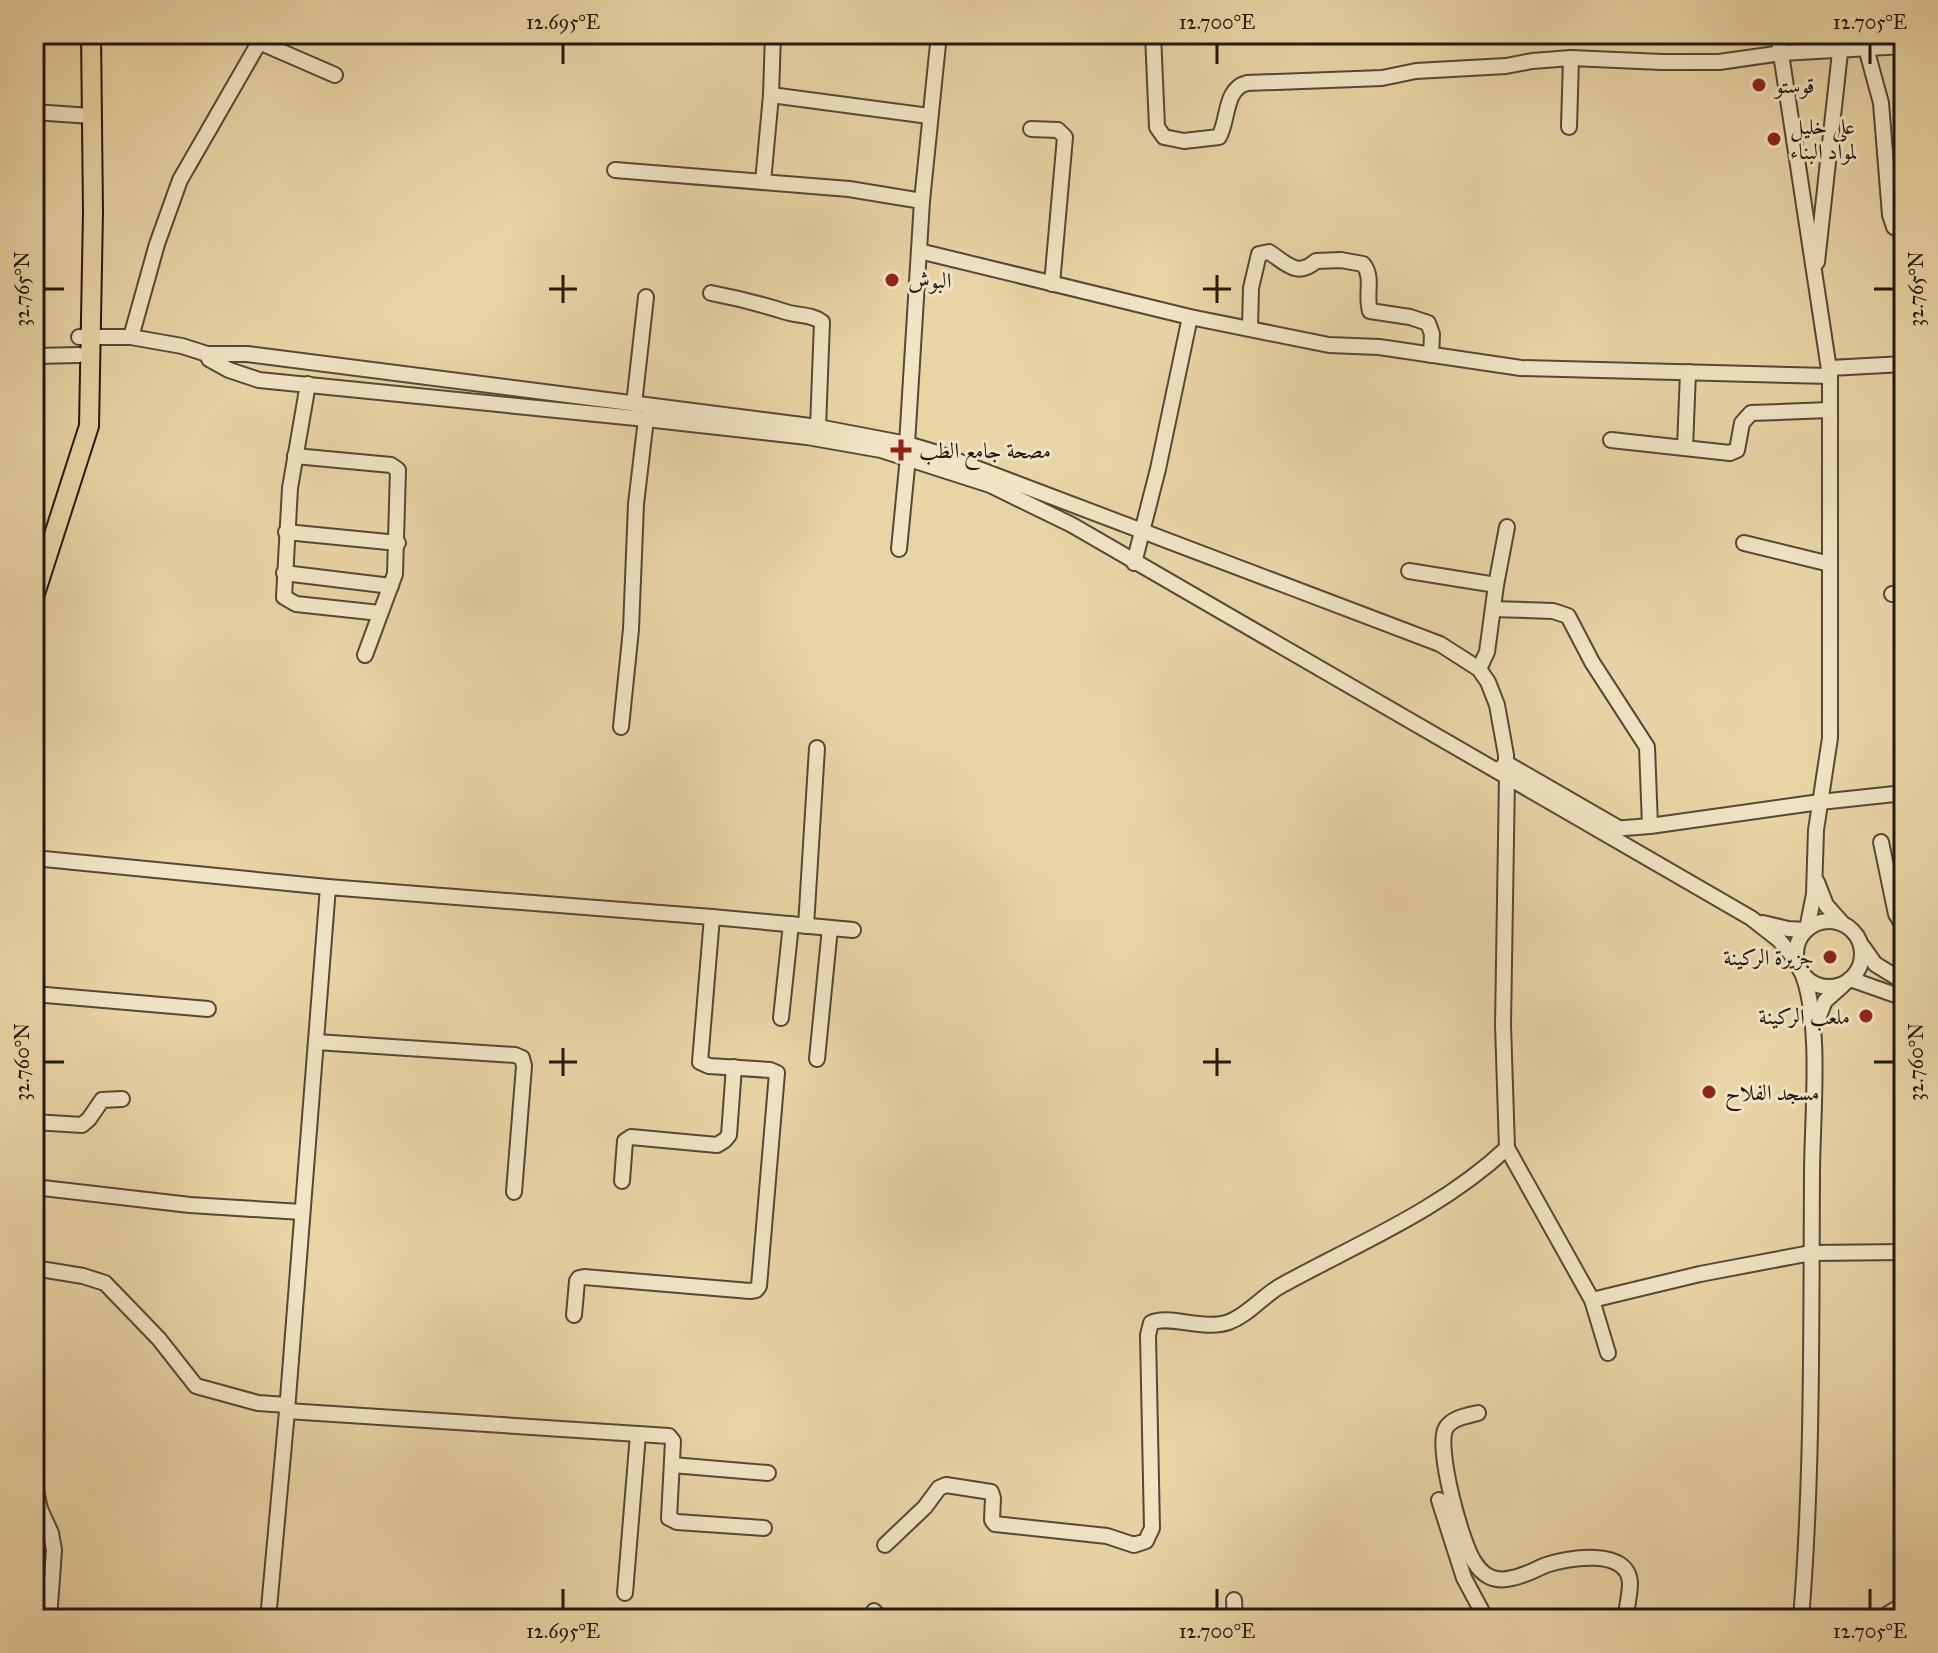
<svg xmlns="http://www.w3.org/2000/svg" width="1938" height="1653" font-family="'IM FELL Great Primer',Amiri,serif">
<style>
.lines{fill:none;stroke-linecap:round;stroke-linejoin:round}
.minor-casing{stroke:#544837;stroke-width:18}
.major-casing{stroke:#231912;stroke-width:22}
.minor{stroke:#f1e3c4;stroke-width:14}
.major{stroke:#e9d4a5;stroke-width:18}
.ticks{fill:none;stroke:#231912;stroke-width:3}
.poi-dot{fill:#8f2418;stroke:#f1e3c4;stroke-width:3}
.labels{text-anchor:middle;stroke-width:6;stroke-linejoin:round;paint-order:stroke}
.poi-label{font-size:22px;fill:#231912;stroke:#f1e3c4;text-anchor:start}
.neatline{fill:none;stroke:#231912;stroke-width:3}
.ticks-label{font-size:20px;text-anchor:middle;fill:#231912}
</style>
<rect width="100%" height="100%" fill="#e9d4a5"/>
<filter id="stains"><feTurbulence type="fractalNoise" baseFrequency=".0025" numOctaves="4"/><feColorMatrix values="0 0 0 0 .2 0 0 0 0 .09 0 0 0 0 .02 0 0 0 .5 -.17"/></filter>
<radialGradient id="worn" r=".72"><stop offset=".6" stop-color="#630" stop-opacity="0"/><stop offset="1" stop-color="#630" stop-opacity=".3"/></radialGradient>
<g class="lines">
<defs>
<g id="minor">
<path d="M1153 34 1157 127 1164 137 1184 141 1219 137C1229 119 1224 89 1247 83L1382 78 1416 71 1506 66 1532 61 1571 58 1662 62H1719L1782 53 1904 46"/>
<path d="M1778 34 1830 376V738L1816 830 1814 894 1807 929"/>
<path d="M259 42 335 75"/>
<path d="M1866 48 1881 103 1890 215 1894 227 1904 233"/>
<path d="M771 95 929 116"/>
<path d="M34 112 91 116"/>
<path d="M1569 127 1571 58"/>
<path d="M1031 129 1058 130 1065 137 1052 284"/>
<path d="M615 170 849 189 922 201"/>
<path d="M763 182 771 95 773 34"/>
<path d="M919 251 1190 317 1329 345 1379 347 1521 368 1830 376"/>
<path d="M1817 262 1842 34"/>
<path d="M711 293C737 298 761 304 786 312 798 316 812 314 822 322L818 427"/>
<path d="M1250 328 1251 288 1259 254 1269 252C1286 263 1297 278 1316 261L1341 260 1363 264C1374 277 1365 295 1370 311L1410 317 1428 323 1432 334 1431 355"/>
<path d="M79 337H131L182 346 207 354H247L818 427 907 444 934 452 1440 644 1479 669 1488 682 1497 705 1506 755V763L1498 771"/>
<path d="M131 337 157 244 180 180 264 34"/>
<path d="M207 354 209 359 229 370 259 380 646 419 807 437 881 450 990 485 1072 525 1751 918 1779 940 1796 960"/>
<path d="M34 356 79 355"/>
<path d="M1830 368 1904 364"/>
<path d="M308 384 290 488 284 597 296 604 380 613"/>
<path d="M634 404 646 297"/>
<path d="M1611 440 1730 453 1737 450 1742 423 1751 413 1830 410"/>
<path d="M907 444 922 201 939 34"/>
<path d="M1685 448 1688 372"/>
<path d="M295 456 391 465 398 470 395 574 365 655"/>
<path d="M286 532 398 543"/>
<path d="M1744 543 1830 564"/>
<path d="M899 549 908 457"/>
<path d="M1134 563 1158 469 1190 317"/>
<path d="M1409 571 1496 585"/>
<path d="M284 573 391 586"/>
<path d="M1892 594 1904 595"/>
<path d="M1493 609 1553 611 1568 616 1592 662 1647 747 1650 826"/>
<path d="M1479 669 1487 652 1496 585 1507 527"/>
<path d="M621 727 631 629 636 504 646 419"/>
<path d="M1506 763 1617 827"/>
<path d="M1507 776 1503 1025 1507 1148 1592 1300 1608 1353"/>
<path d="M1600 830 1650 826 1820 802 1904 793"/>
<path d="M1881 842 1896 914 1902 924 1904 939"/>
<path d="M34 858 328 887 712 917 853 930"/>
<path d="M1817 882 1826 905 1842 923"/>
<circle cx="1829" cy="954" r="33"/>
<path d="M1763 923 1788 929 1806 930"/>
<path d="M806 926 817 748"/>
<path d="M1863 947 1875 964 1904 982"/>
<path d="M1850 979 1904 998"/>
<path d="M34 994 208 1009"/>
<path d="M781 1018 791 924"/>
<path d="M1815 1026 1825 1001 1843 985"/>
<path d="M316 1042 515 1055 522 1058 524 1066 514 1192"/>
<path d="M817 1059 830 928"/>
<path d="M34 1122 82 1125 89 1119 102 1100 122 1099"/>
<path d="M622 1181 625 1141 631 1137 717 1145 725 1140 729 1135 734 1067"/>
<path d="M34 1187 190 1205 302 1212"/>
<path d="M34 1268 83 1276 105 1283 159 1339 196 1386 258 1403 287 1405"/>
<path d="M1592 1300 1700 1274 1811 1253 1904 1252"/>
<path d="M574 1315 577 1281 579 1278 584 1277 750 1291 756 1290 759 1286 777 1073 770 1070 709 1066 700 1062 712 917"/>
<path d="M287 1411 669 1436 673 1441 669 1518 677 1522 764 1528"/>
<path d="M1478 1413C1466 1416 1452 1418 1446 1428 1435 1446 1462 1546 1475 1563 1478 1568 1483 1573 1488 1576 1495 1580 1504 1580 1512 1578 1524 1576 1534 1570 1546 1565 1568 1558 1628 1547 1630 1583 1630 1594 1627 1607 1625 1619"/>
<path d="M672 1465 768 1473"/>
<path d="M34 1482 40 1509 51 1533 54 1550 49 1619"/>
<path d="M1439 1500 1464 1578 1486 1619"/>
<path d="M885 1545 925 1507 939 1488 946 1485 991 1492 993 1498 992 1520 995 1524 1107 1536 1134 1545 1146 1541 1152 1528 1148 1335 1151 1323C1168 1314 1204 1331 1229 1322 1250 1314 1264 1294 1284 1284 1361 1242 1442 1209 1507 1148"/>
<path d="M625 1593 638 1434"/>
<path d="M1234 1600 1235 1619"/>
<path d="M874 1611 881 1619"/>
<path d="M268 1619 287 1411 328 887"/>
<path d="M1801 1619C1813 1472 1811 1322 1812 1175 1812 1118 1822 1027 1803 975"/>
<path d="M1880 1619 1904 1604"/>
</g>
<g id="major">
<path d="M34 597 89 426 93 212 91 34"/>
<path d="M34 1563V1566"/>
</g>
</defs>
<use href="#minor" class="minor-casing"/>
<use href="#major" class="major-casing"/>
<use href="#minor" class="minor"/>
<use href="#major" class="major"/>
</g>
<path class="ticks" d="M563 44V64M1217 44V64M1870 44V64M563 275V303M1217 275V303M44 289H64M549 289H577M1203 289H1231M1874 289H1894M563 1048V1076M1217 1048V1076M44 1062H64M549 1062H577M1203 1062H1231M1874 1062H1894M563 1589V1609M1217 1589V1609M1870 1589V1609"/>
<g class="poi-dot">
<circle cx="1759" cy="85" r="8"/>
<circle cx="1774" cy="139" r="8"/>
<circle cx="892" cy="280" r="8"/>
<path d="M897 438h8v8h8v8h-8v8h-8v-8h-8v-8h8z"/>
<circle cx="1830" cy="957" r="8"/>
<circle cx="1866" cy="1016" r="8"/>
<circle cx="1709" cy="1092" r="8"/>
</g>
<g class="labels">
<g class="poi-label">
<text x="1775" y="93">قوستو</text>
<text x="1790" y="134">علي خليل<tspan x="1790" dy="25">لمواد البناء</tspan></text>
<text x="908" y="288">البوش</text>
<text x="919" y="458">مصحة جامع الطب</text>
<text x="1814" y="965" text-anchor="end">جزيرة الركينة</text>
<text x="1850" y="1024" text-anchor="end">ملعب الركينة</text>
<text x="1725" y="1100">مسجد الفلاح</text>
</g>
</g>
<rect width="1938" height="1653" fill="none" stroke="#e9d4a5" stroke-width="88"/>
<rect x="44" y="44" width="1850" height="1565" class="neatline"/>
<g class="ticks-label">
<text x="563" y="29">12.695°E</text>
<text x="1217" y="29">12.700°E</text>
<text x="1870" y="29">12.705°E</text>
<text transform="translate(22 289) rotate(-90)" y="7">32.765°N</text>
<text transform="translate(1916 289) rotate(-90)" y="7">32.765°N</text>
<text transform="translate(22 1062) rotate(-90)" y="7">32.760°N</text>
<text transform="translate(1916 1062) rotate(-90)" y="7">32.760°N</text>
<text x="563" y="1638">12.695°E</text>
<text x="1217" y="1638">12.700°E</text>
<text x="1870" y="1638">12.705°E</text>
</g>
<rect width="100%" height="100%" filter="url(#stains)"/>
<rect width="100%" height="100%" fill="url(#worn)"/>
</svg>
